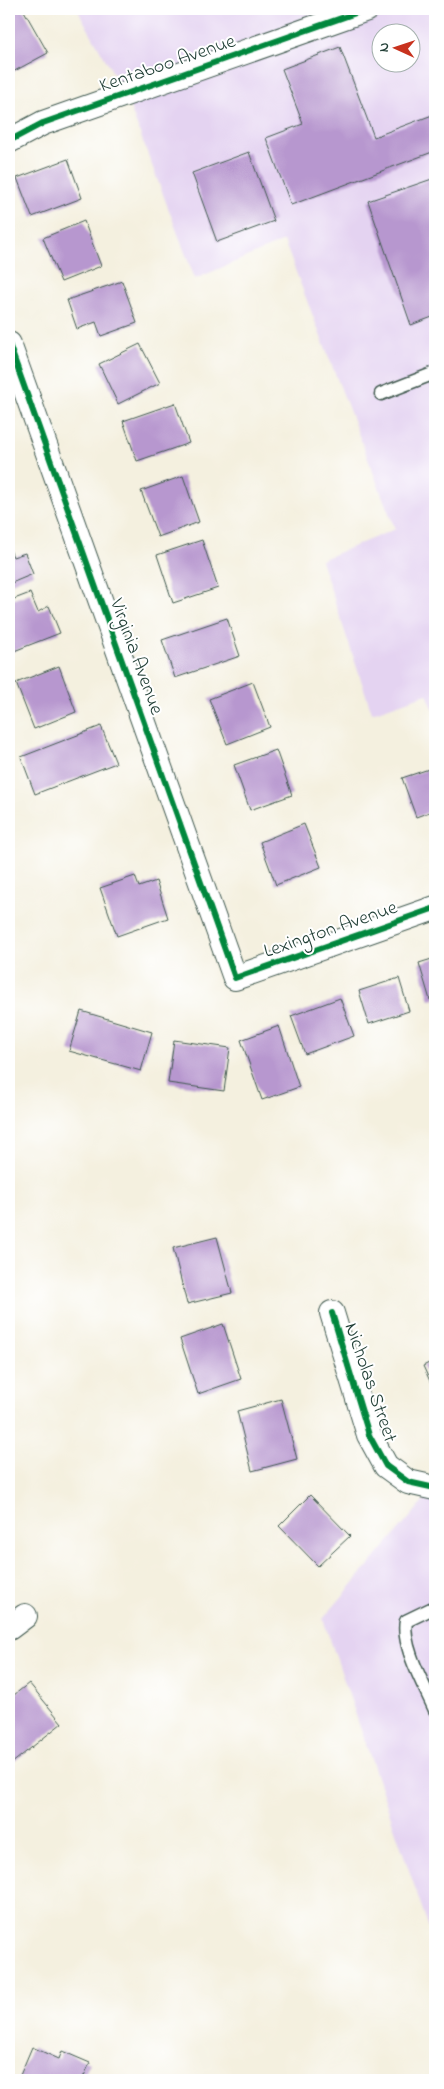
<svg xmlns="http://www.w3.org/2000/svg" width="444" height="2089" font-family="'Indie Flower',sans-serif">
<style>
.built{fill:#e4d3f1;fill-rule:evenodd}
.building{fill:#b797cf}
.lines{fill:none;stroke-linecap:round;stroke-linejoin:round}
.service-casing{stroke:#3f584e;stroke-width:15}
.minor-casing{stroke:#3f584e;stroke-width:26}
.service{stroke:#fff;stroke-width:12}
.minor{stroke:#fff;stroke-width:24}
.cycleway-casing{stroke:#fff;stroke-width:9}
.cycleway{stroke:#00873e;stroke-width:6}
.labels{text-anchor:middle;stroke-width:4;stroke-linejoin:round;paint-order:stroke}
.street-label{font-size:20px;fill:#1f3d34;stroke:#fff}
</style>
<rect width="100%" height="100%" fill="#fff"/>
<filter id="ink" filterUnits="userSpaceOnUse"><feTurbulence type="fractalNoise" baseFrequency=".02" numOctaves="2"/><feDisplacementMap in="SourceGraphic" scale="10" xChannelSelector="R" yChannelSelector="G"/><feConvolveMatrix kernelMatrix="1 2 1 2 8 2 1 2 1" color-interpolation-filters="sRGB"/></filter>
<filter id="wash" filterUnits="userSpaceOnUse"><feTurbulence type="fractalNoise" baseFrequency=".0096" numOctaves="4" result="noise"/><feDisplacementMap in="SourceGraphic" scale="20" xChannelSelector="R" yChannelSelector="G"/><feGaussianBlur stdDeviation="1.12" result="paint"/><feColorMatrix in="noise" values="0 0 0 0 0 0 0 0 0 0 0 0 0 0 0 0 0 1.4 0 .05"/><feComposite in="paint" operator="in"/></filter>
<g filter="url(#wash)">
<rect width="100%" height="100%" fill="#f4f0df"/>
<g class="built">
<path d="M77 9H435V713L427 694 372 713 321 560 395 529 284 241 195 279 125 94ZM382 32H412V62H382Z"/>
<path d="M435 1488V1946L323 1619Z"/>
</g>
<g id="blocks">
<g class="building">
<path d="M9 9H23L48 53 9 74Z"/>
<path d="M340 47 374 137 435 114V151L291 205 266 138 303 124 282 69Z"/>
<path d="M249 152 274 221 217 242 192 173Z"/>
<path d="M68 159 82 198 32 217 17 178Z"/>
<path d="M435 178V316L411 325 368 201Z"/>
<path d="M84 221 101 266 61 282 43 238Z"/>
<path d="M122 281 137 323 101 336 96 322 77 329 67 300Z"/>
<path d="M140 344 160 383 118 404 99 364Z"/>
<path d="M435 383V399L430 385Z"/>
<path d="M175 403 189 443 137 461 123 421Z"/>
<path d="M183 476 199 522 158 537 141 491Z"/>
<path d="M202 540 218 588 173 603 157 555Z"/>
<path d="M9 547 13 557 25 553 33 574 9 584Z"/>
<path d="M30 593 38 612 49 606 60 633 9 653V601Z"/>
<path d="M227 618 240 656 175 678 162 640Z"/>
<path d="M59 666 76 712 34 729 16 683Z"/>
<path d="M253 682 270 727 227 744 209 699Z"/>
<path d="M101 726 116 763 35 794 21 757Z"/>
<path d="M276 750 292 795 250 810 234 765Z"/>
<path d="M435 767V810L416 817 402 778Z"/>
<path d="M304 824 321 867 276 885 260 842Z"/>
<path d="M135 876 139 887 156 881 168 918 117 936 100 888Z"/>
<path d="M435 958V999L430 1000 419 963Z"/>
<path d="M399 978 409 1011 369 1024 359 991Z"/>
<path d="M340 998 354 1036 305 1054 291 1016Z"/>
<path d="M81 1011 152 1032 141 1071 69 1051Z"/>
<path d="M279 1026 299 1087 262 1100 241 1040Z"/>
<path d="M174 1040 230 1048 224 1091 168 1083Z"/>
<path d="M217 1237 232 1293 187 1304 173 1248Z"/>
<path d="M223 1324 241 1379 198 1394 180 1339Z"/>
<path d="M435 1360V1392L423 1366Z"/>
<path d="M281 1399 297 1459 252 1471 237 1411Z"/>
<path d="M310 1495 350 1536 318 1566 279 1526Z"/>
<path d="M29 1683 62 1723 11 1764 9 1761V1699Z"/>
<path d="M32 2047 59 2059 62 2051 90 2063 82 2080H18Z"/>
</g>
</g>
</g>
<g filter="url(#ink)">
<use href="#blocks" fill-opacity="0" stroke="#3f584e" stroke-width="1"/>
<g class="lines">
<defs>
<g id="service">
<path d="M381 394 435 373"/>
<path d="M435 1607 406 1621C401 1646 425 1687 435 1710"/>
</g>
<g id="minor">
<path d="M9 141 43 123 367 9"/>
<path d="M9 344 235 978 435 908"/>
<path d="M332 1313 369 1435 386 1466 408 1482 435 1488"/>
<path d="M9 1628 25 1616"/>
</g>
</defs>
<use href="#service" class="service-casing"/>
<use href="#minor" class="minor-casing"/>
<use href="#service" class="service"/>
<use href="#minor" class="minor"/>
<defs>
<g id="cycleway">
<path d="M9 141 43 123 367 9"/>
<path d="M9 344 235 978 435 908"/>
<path d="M332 1313 369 1435 386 1466 408 1482 435 1488"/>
</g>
</defs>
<use href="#cycleway" class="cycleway-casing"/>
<use href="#cycleway" class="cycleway"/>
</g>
</g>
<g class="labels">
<g class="street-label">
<text transform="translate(167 62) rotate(-19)" y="7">Kentaboo Avenue</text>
<text transform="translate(138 656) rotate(70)" y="7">Virginia Avenue</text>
<text transform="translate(330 928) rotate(-19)" y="7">Lexington Avenue</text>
<text transform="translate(372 1382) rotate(71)" y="7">Nicholas Street</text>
</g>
</g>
<rect width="444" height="2089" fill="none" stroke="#fff" stroke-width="30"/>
<g transform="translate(396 48) rotate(273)"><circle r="24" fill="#ffffff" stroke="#a5b1ae"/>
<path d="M0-4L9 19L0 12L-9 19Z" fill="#c8321e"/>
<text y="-8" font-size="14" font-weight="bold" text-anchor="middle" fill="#1f3d34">N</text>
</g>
</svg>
